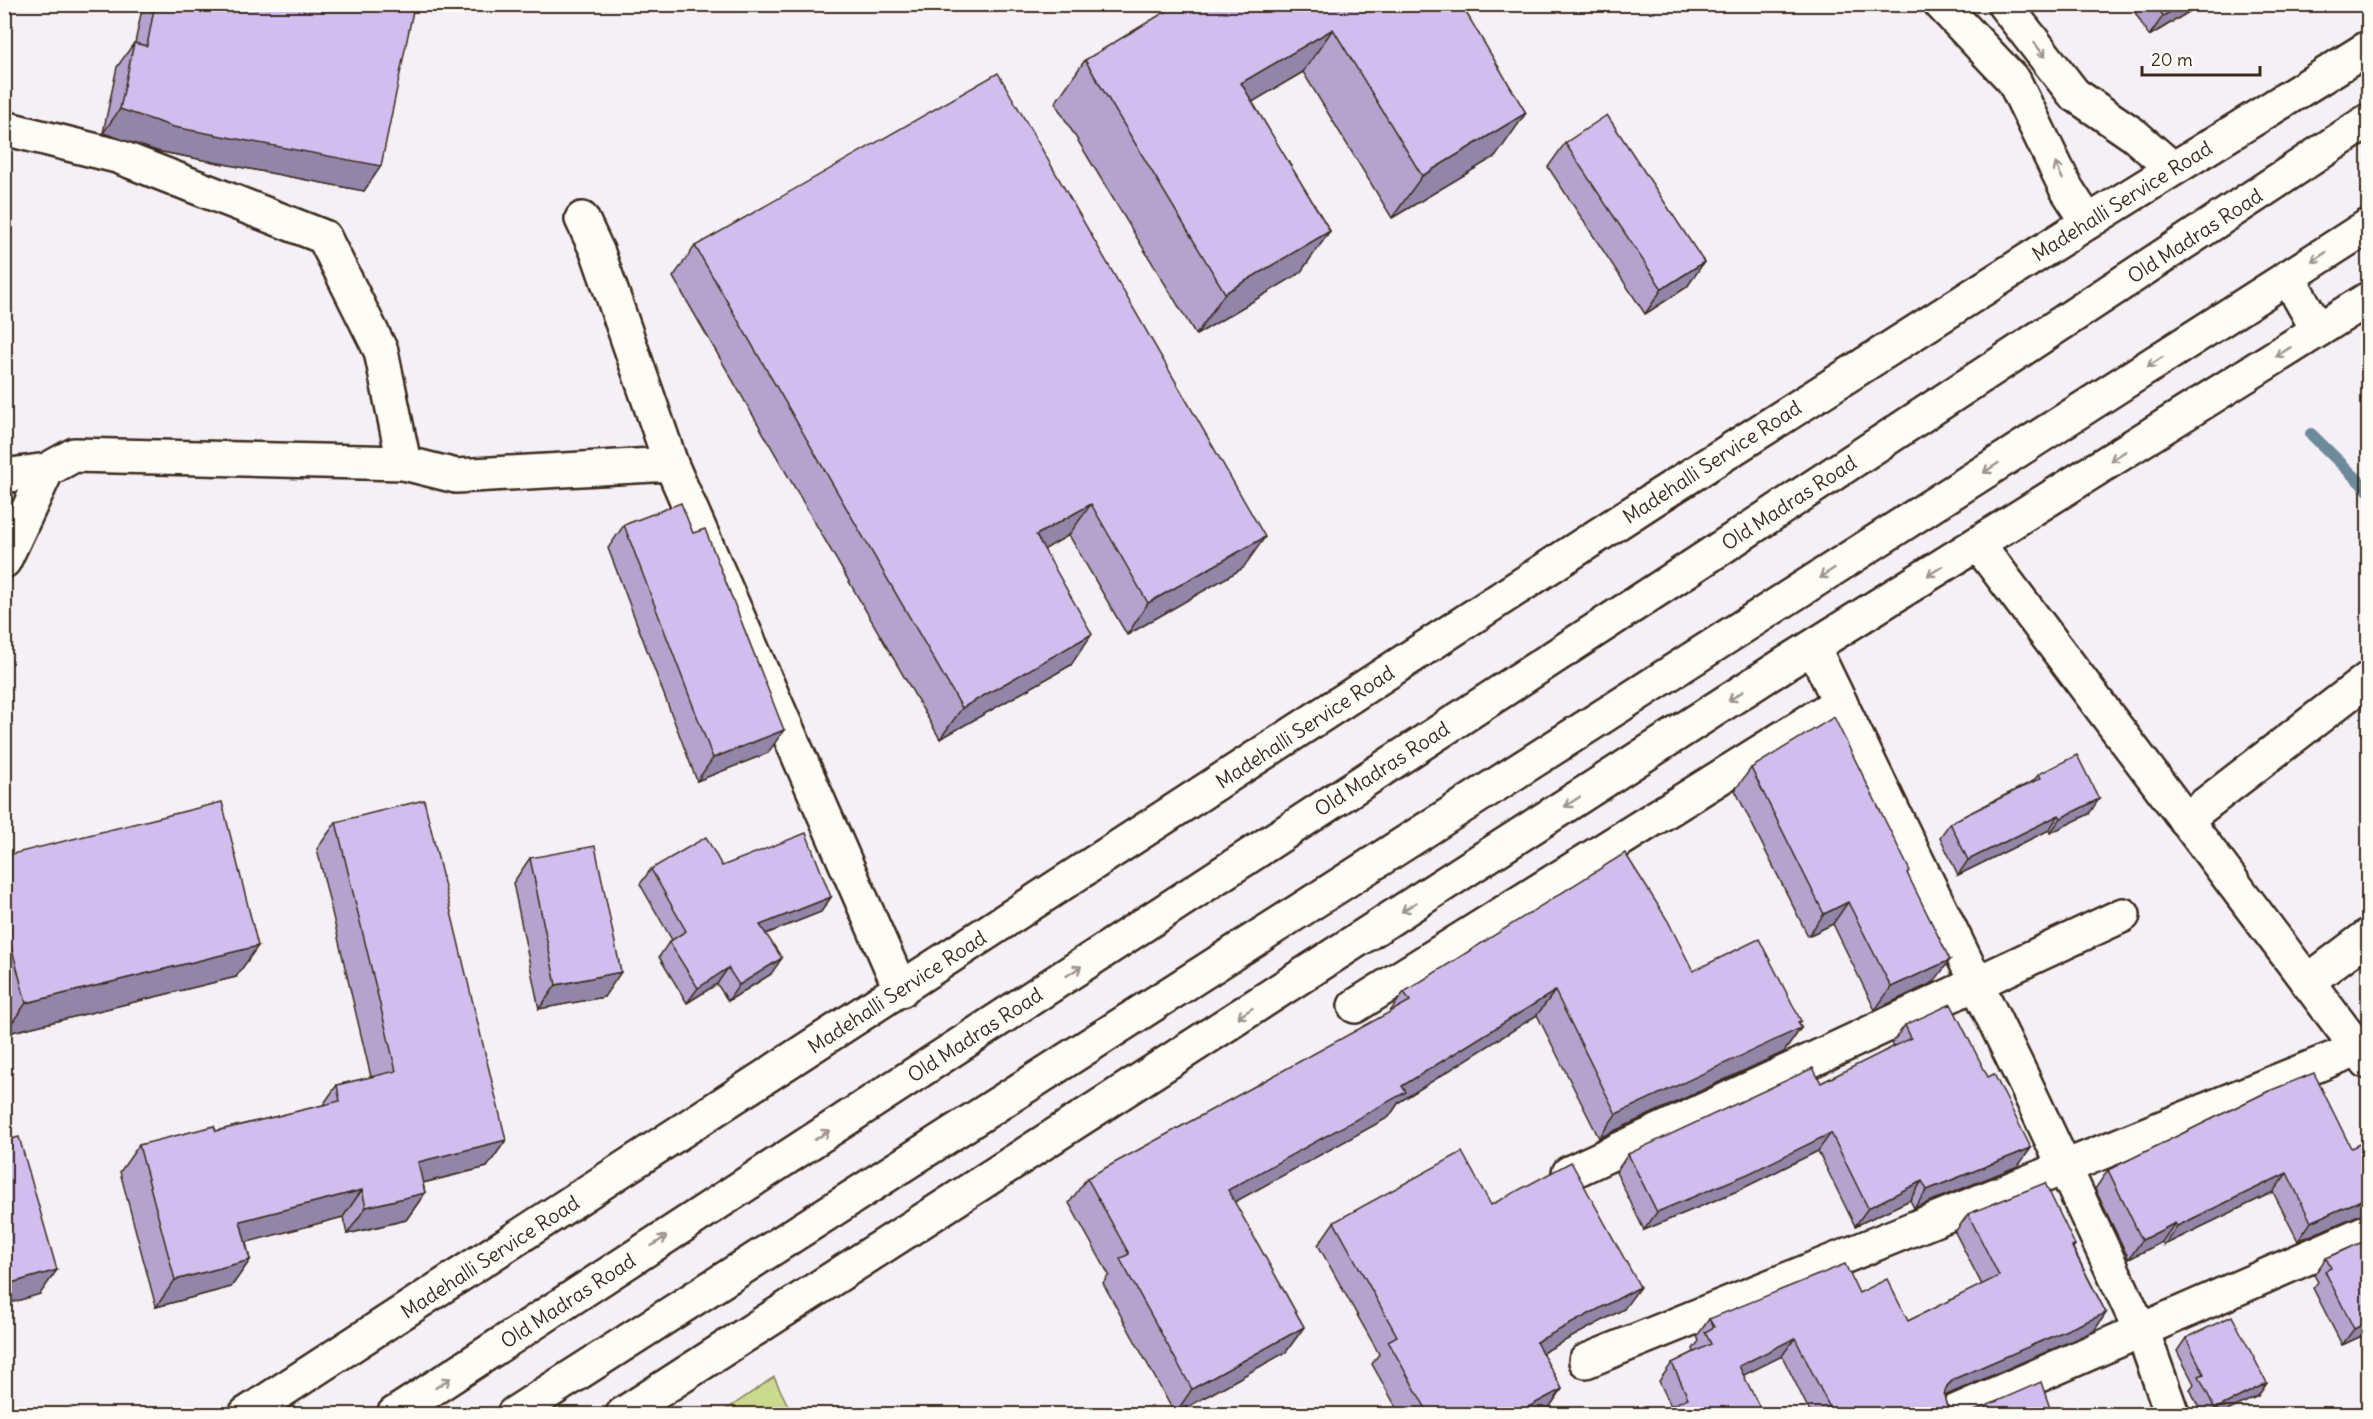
<svg xmlns="http://www.w3.org/2000/svg" width="2373" height="1419" font-family="Delius,sans-serif">
<style>
.green{fill:#cbda8e;stroke:#838256;stroke-width:1.5}
.lines{fill:none;stroke-linecap:round;stroke-linejoin:round}
.stream{stroke:#6d8a9b;stroke-width:12}
.minor-casing{stroke:#3b2a1e;stroke-width:38}
.major-casing{stroke:#3b2a1e;stroke-width:38}
.highway-casing{stroke:#3b2a1e;stroke-width:38}
.minor{stroke:#fdfcf7;stroke-width:33}
.major{stroke:#fdfcf7;stroke-width:33}
.highway{stroke:#fdfcf7;stroke-width:33}
.wall{fill:#b4a3cd;stroke:#3b2a1e;stroke-width:1.5}
.shaded-wall{fill:#9285a7;stroke:#3b2a1e;stroke-width:1.5}
.building{fill:#d1beee;stroke:#3b2a1e;stroke-width:1.5}
.oneway{stroke:#9c938a}
.labels{text-anchor:middle;stroke-width:4.5;stroke-linejoin:round;paint-order:stroke}
.street-label{font-size:20px;fill:#3b2a1e;stroke:#fdfcf7}
</style>
<rect width="100%" height="100%" fill="#f4f0f5"/>
<filter id="ink" filterUnits="userSpaceOnUse"><feTurbulence type="fractalNoise" baseFrequency=".0167" numOctaves="2"/><feDisplacementMap in="SourceGraphic" scale="12" xChannelSelector="R" yChannelSelector="G"/><feConvolveMatrix kernelMatrix="1 2 1 2 8 2 1 2 1" color-interpolation-filters="sRGB"/></filter>
<g filter="url(#ink)">
<path class="green" d="M774 1377 792 1414H720Z"/>
<g class="lines">
<path class="stream" d="M2311 434 2368 490"/>
<defs>
<g id="minor">
<path d="M1941 4 2014 81 2066 188 2088 222"/>
<path d="M2004 4 2074 94 2134 135 2172 168"/>
<path d="M4 128 117 156 324 237 381 351 404 463 456 476 671 464"/>
<path d="M582 219 598 253 671 464 901 990"/>
<path d="M4 476 47 470"/>
<path d="M1978 544 2368 1062"/>
<path d="M4 561 47 470 74 455 404 463"/>
<path d="M1813 647 2025 1083 2147 1344 2172 1414"/>
<path d="M2185 820 2368 679"/>
<path d="M2307 982 2368 936"/>
<path d="M1355 1006 1840 702"/>
<path d="M1569 1173 2123 915"/>
<path d="M1586 1361 2357 1049"/>
<path d="M1950 1414 2368 1231"/>
</g>
<g id="major">
<path d="M246 1414 1654 499 2088 222 2368 48"/>
<path d="M623 1414 1785 664 2368 299"/>
</g>
<g id="highway">
<path d="M2288 277 2318 330"/>
<path d="M394 1414 1695 565 2368 121"/>
<path d="M514 1414 2368 226"/>
</g>
</defs>
<use href="#minor" class="minor-casing"/>
<use href="#major" class="major-casing"/>
<use href="#highway" class="highway-casing"/>
<use href="#minor" class="minor"/>
<use href="#major" class="major"/>
<use href="#highway" class="highway"/>
</g>
<g class="wall">
<path d="M143 4H408L381 166 364 191 157 151 103 133 117 67 134 43H135Z"/>
<path d="M1461 4 1496 156 1392 218 1303 72 1252 102 1330 231 1300 273 1196 335 1055 103 1085 60Z"/>
<path d="M2130 4H2202L2149 36Z"/>
<path d="M1565 143 1704 262 1687 287 1645 314 1548 167Z"/>
<path d="M695 246 1243 568 1127 635 1069 535 1044 549 1071 665 940 739 673 277Z"/>
<path d="M624 525 768 753 697 781 608 548Z"/>
<path d="M1751 768 1908 875 1934 982 1875 1010 1833 924 1808 936 1735 790Z"/>
<path d="M2039 774 2089 814 2050 833 2049 830 1958 875 1940 837 1950 823 2033 781Z"/>
<path d="M336 822 506 1140 487 1167 423 1183 425 1193 406 1220 347 1234 343 1217 246 1242 250 1260 231 1287 156 1307 120 1172 139 1145 216 1131 323 1105 337 1085 371 1077 317 849Z"/>
<path d="M4 856 236 977 4 1034Z"/>
<path d="M530 858 604 997 539 1009 513 883Z"/>
<path d="M722 866 831 897 821 912 766 934 771 974 728 1001 717 984 687 1003 659 957 669 942 672 940 640 884 651 869Z"/>
<path d="M1693 971 1799 1023 1801 1028 1784 1052 1599 1138 1537 1015 1399 1102 1389 1117 1234 1202 1304 1327 1286 1352 1175 1414 1103 1283 1109 1275 1069 1203 1087 1178 1389 1013 1404 992Z"/>
<path d="M1905 1025 1988 1077 2031 1148 2018 1166 1914 1208 1910 1200 1855 1226 1818 1151 1737 1191 1644 1230 1616 1172 1628 1154 1821 1083 1894 1047 1892 1043Z"/>
<path d="M2269 1091 2361 1214 2298 1241 2273 1192 2164 1245 2162 1242 2129 1259 2095 1189 2108 1170Z"/>
<path d="M1491 1205 1624 1309 1542 1353 1562 1389 1546 1412 1541 1414H1400L1372 1364 1379 1354 1318 1245 1334 1222Z"/>
<path d="M1968 1214 2075 1245 2073 1248 2106 1313 2094 1331 1944 1396 1946 1404 1951 1411 1959 1414H1811L1782 1356 1743 1375 1671 1406 1659 1381 1672 1363 1694 1352 1693 1349 1699 1341 1697 1336 1709 1319 1859 1293 1908 1321 1982 1285 1955 1232Z"/>
<path d="M2368 1242V1333L2342 1345 2313 1288 2318 1282 2314 1275 2326 1258Z"/>
<path d="M2186 1338 2267 1383 2258 1396 2221 1414H2202L2190 1389 2194 1384 2177 1351Z"/>
</g>
<g class="shaded-wall">
<path d="M2183 4H2202L2149 36 2163 16Z"/>
<path d="M1333 29 1303 72 1212 126 1241 83Z"/>
<path d="M120 109 381 166 364 191 157 151 103 133Z"/>
<path d="M1526 113 1496 156 1392 218 1422 176Z"/>
<path d="M1330 231 1300 273 1196 335 1225 293Z"/>
<path d="M1704 262 1687 287 1645 314 1662 289Z"/>
<path d="M1091 504 1069 535 1015 567 1036 535Z"/>
<path d="M1265 537 1243 568 1127 635 1148 603Z"/>
<path d="M1092 634 1071 665 940 739 962 708Z"/>
<path d="M784 730 768 753 697 781 713 758Z"/>
<path d="M2099 799 2089 814 2050 833 2061 818Z"/>
<path d="M2059 815 2049 830 1958 875 1968 860Z"/>
<path d="M831 897 821 912 750 940 760 925Z"/>
<path d="M1848 902 1833 924 1808 936 1824 914Z"/>
<path d="M258 946 236 977 4 1034 26 1003Z"/>
<path d="M782 958 771 974 728 1001 739 985Z"/>
<path d="M1950 960 1934 982 1875 1010 1891 987Z"/>
<path d="M728 968 717 984 687 1003 698 988Z"/>
<path d="M621 972 604 997 539 1009 556 985Z"/>
<path d="M1555 991 1537 1015 1399 1102 1389 1117 1211 1215 1228 1190 1402 1086Z"/>
<path d="M1801 1021 1793 1031 1801 1028 1784 1052 1599 1138 1616 1114Z"/>
<path d="M1831 1133 1818 1151 1737 1191 1644 1230 1657 1212Z"/>
<path d="M506 1140 487 1167 398 1189 418 1162Z"/>
<path d="M2031 1148 2018 1166 1914 1208 1927 1190Z"/>
<path d="M2287 1173 2273 1192 2164 1245 2177 1226Z"/>
<path d="M1922 1181 1910 1200 1855 1226 1868 1208Z"/>
<path d="M362 1190 343 1217 221 1249 240 1221Z"/>
<path d="M425 1193 406 1220 347 1234 366 1207Z"/>
<path d="M2368 1197V1213L2361 1214 2298 1241 2311 1222Z"/>
<path d="M2175 1223 2162 1242 2129 1259 2142 1240Z"/>
<path d="M250 1260 231 1287 156 1307 175 1280Z"/>
<path d="M57 1270 40 1294 4 1305V1285Z"/>
<path d="M1640 1287 1624 1309 1520 1365 1536 1342Z"/>
<path d="M2106 1313 2094 1331 1942 1397 1947 1386 1954 1379Z"/>
<path d="M2368 1322V1333L2342 1345 2354 1329Z"/>
<path d="M1304 1327 1286 1352 1175 1414 1192 1389Z"/>
<path d="M1795 1338 1782 1356 1726 1384 1739 1366Z"/>
<path d="M2267 1383 2258 1396 2221 1414H2211L2215 1409Z"/>
<path d="M1562 1389 1546 1412 1541 1414H1515Z"/>
</g>
<g class="building">
<path d="M155 4H408L414 6 381 166 174 127 120 109 134 43 147 46Z"/>
<path d="M1178 4H1461L1526 113 1422 176 1333 29 1241 83 1330 231 1225 293 1085 60Z"/>
<path d="M2156 4H2183L2163 16Z"/>
<path d="M998 73 1265 537 1148 603 1091 504 1036 535 1092 634 962 708 695 246Z"/>
<path d="M1607 115 1704 262 1662 289 1565 143Z"/>
<path d="M681 503 693 533 705 529 784 730 713 758 624 525Z"/>
<path d="M1834 717 1910 871 1907 873 1950 960 1891 987 1848 902 1824 914 1751 768Z"/>
<path d="M2077 755 2099 799 2061 818 2059 815 1968 860 1950 823 2041 778 2039 774Z"/>
<path d="M424 800 506 1140 418 1162 425 1193 366 1207 362 1190 240 1221 250 1260 175 1280 139 1145 214 1126 216 1131 340 1101 337 1085 396 1071 336 822Z"/>
<path d="M222 802 258 946 26 1003 4 918V856Z"/>
<path d="M806 833 831 897 760 925 782 958 739 985 728 968 698 988 669 942 686 931 651 869 706 837 722 866Z"/>
<path d="M595 846 621 972 556 985 530 858Z"/>
<path d="M1625 853 1668 921 1693 971 1759 939 1801 1021 1798 1022 1801 1028 1616 1114 1555 991 1402 1086 1406 1092 1228 1190 1304 1327 1192 1389 1120 1259 1129 1254 1087 1178 1410 1001 1404 992Z"/>
<path d="M1951 1004 1988 1077 1994 1074 2031 1148 1927 1190 1922 1181 1868 1208 1831 1133 1750 1173 1657 1212 1628 1154 1813 1068 1821 1083 1911 1038 1905 1025Z"/>
<path d="M2314 1073 2351 1148 2368 1140V1197L2311 1222 2287 1173 2177 1226 2175 1223 2142 1240 2108 1170 2269 1091Z"/>
<path d="M19 1137 57 1270 4 1285V1141Z"/>
<path d="M1462 1152 1491 1205 1571 1162 1640 1287 1536 1342 1562 1389 1515 1414H1429L1388 1341 1397 1336 1334 1222Z"/>
<path d="M2045 1183 2075 1245 2072 1247 2106 1313 1954 1379 1947 1386 1944 1395 1946 1404 1951 1411 1959 1414H1833L1795 1338 1739 1366 1763 1414H1654L1688 1398 1672 1363 1711 1344 1705 1332 1714 1327 1709 1319 1845 1264 1859 1293 1887 1279 1908 1321 1999 1276 1968 1214Z"/>
<path d="M2367 1240 2368 1242V1322L2354 1329 2325 1271 2331 1268 2326 1258Z"/>
<path d="M2232 1316 2267 1383 2215 1409 2199 1376 2204 1374 2186 1338Z"/>
<path d="M2041 1382 2052 1414H1961L1970 1413Z"/>
<path d="M5 1398 10 1414H4Z"/>
</g>
<defs><path id="oneway-shaft" d="M-6 0H5M1.5-3L5.5 0L1.5 3" fill="none" stroke-width="1.6" stroke-linecap="round" stroke-linejoin="round" transform="scale(1.5)"/></defs>
<g class="oneway">
<use href="#oneway-shaft" transform="translate(2040 50) rotate(52)"/>
<use href="#oneway-shaft" transform="translate(2059 171) rotate(-114)"/>
<use href="#oneway-shaft" transform="translate(2319 257) rotate(147)"/>
<use href="#oneway-shaft" transform="translate(2283 352) rotate(148)"/>
<use href="#oneway-shaft" transform="translate(2155 362) rotate(147)"/>
<use href="#oneway-shaft" transform="translate(2118 456) rotate(148)"/>
<use href="#oneway-shaft" transform="translate(1991 468) rotate(147)"/>
<use href="#oneway-shaft" transform="translate(1935 571) rotate(148)"/>
<use href="#oneway-shaft" transform="translate(1827 573) rotate(147)"/>
<use href="#oneway-shaft" transform="translate(1736 696) rotate(147)"/>
<use href="#oneway-shaft" transform="translate(1572 802) rotate(147)"/>
<use href="#oneway-shaft" transform="translate(1409 907) rotate(147)"/>
<use href="#oneway-shaft" transform="translate(1074 971) rotate(-33)"/>
<use href="#oneway-shaft" transform="translate(1245 1013) rotate(147)"/>
<use href="#oneway-shaft" transform="translate(822 1135) rotate(-33)"/>
<use href="#oneway-shaft" transform="translate(659 1241) rotate(-33)"/>
<use href="#oneway-shaft" transform="translate(443 1383) rotate(-33)"/>
</g>
</g>
<g class="labels">
<g class="street-label">
<text transform="translate(2122 201) rotate(-32)" y="7">Madehalli Service Road</text>
<text transform="translate(2195 236) rotate(-33)" y="7">Old Madras Road</text>
<text transform="translate(1712 462) rotate(-33)" y="7">Madehalli Service Road</text>
<text transform="translate(1789 503) rotate(-33)" y="7">Old Madras Road</text>
<text transform="translate(1305 727) rotate(-33)" y="7">Madehalli Service Road</text>
<text transform="translate(1382 769) rotate(-33)" y="7">Old Madras Road</text>
<text transform="translate(897 992) rotate(-33)" y="7">Madehalli Service Road</text>
<text transform="translate(975 1035) rotate(-33)" y="7">Old Madras Road</text>
<text transform="translate(490 1257) rotate(-33)" y="7">Madehalli Service Road</text>
<text transform="translate(568 1301) rotate(-33)" y="7">Old Madras Road</text>
</g>
</g>
<rect width="2373" height="1419" fill="none" stroke="#fdfcf7" stroke-width="24"/>
<rect x="12" y="12" width="2349" height="1395" fill="none" stroke="#3b2a1e" stroke-width="2" filter="url(#ink)"/>
<path d="M2142 66v9h118v-9" fill="none" stroke="#3b2a1e" stroke-width="3"/>
<text x="2151" y="66" font-size="18" fill="#3b2a1e" stroke="#fdfcf7" stroke-width="4.5" paint-order="stroke">20 m</text>
</svg>
